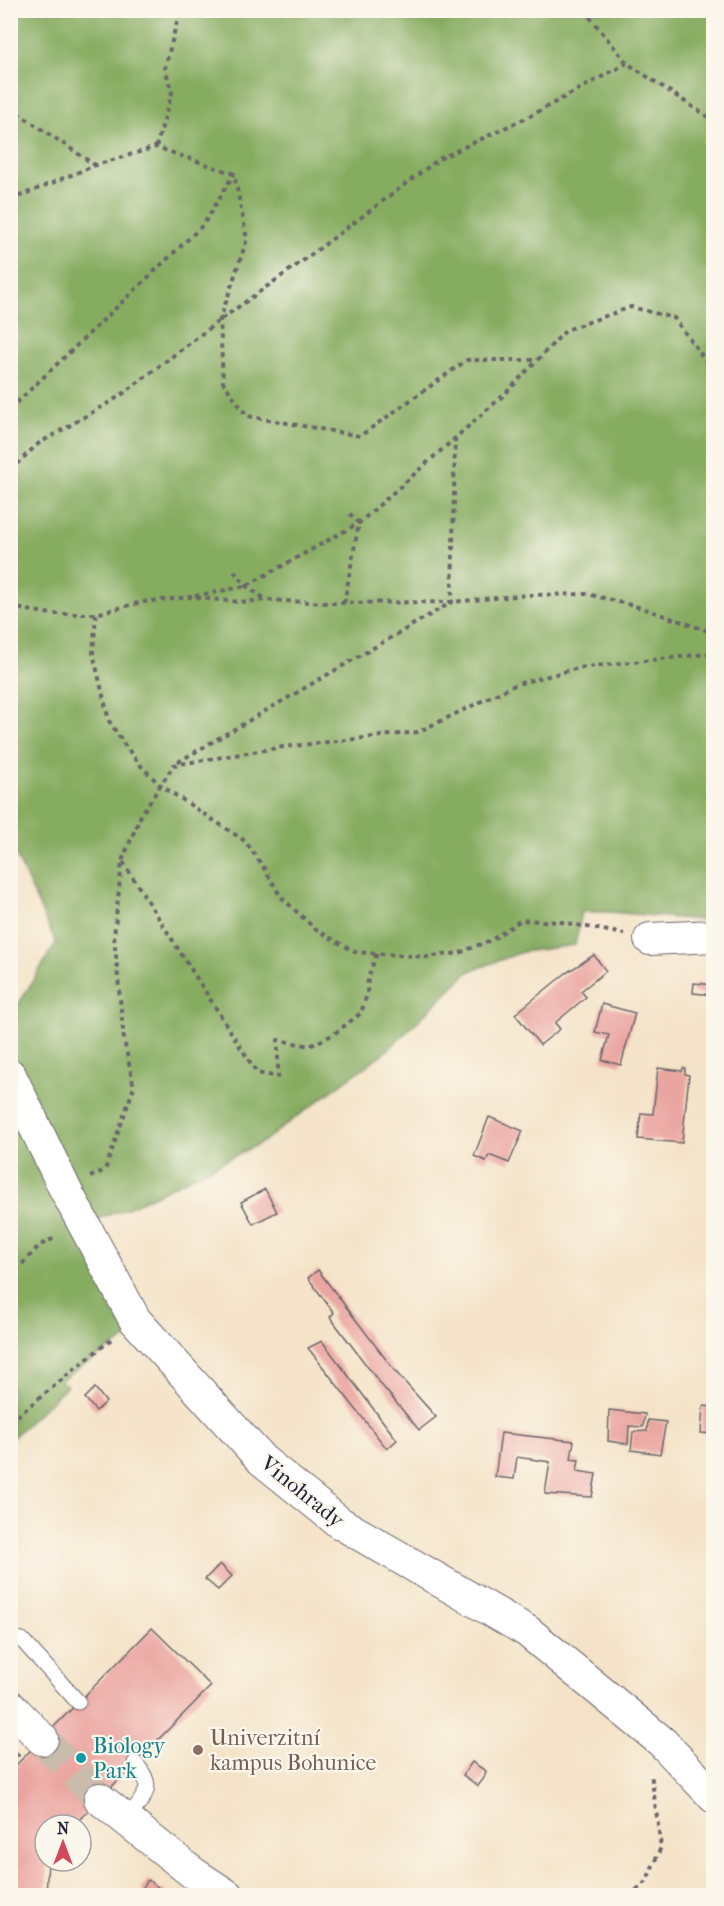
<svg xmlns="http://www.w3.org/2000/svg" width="724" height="1906" font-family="'IM FELL French Canon',serif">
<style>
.forest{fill:#86ac61;stroke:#54674e;stroke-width:1.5}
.building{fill:#eba5a0}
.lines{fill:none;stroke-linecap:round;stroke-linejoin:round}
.street-tunnel{stroke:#cabcac;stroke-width:32;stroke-dasharray:32 16;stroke-linecap:butt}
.lane-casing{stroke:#6c666c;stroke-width:17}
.street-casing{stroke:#6c666c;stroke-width:34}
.path{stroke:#6c666c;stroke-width:4;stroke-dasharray:4.5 4.5;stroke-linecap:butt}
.lane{stroke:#fff;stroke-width:15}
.street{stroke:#fff;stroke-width:32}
.education-dot{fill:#8d6e63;stroke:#fbf7ec;stroke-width:2}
.culture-dot{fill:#0f9aa8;stroke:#fbf7ec;stroke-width:2}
.labels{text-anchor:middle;stroke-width:4.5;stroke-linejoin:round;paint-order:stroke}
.street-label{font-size:22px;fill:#22223b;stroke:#fbf7ec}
.education-label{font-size:22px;fill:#785e54;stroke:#fbf7ec;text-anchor:start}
.culture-label{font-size:22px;fill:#0d838f;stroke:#fbf7ec;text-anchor:start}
</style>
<rect width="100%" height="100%" fill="#fbf7ec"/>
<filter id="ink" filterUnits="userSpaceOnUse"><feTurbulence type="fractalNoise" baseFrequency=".0167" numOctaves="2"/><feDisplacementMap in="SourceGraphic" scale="12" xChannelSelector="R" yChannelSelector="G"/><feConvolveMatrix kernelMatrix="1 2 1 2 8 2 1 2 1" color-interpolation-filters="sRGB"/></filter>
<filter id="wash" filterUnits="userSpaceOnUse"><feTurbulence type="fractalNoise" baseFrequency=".008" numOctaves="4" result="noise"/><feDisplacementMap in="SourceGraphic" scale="24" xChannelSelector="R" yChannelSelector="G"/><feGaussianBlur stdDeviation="1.35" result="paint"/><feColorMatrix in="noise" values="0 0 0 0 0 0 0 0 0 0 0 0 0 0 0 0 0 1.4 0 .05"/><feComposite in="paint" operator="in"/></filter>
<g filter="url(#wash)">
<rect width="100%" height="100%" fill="#f4e3c8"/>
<path class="forest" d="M11 11H713V921L610 912H582L575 945 522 952 468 972 389 1049 261 1143 128 1208 72 1228 136 1332 60 1380 67 1386 11 1439V1012L15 1010 56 943 10 842Z"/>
<g id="blocks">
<g class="building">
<path d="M594 955 606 971 581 991 586 997 555 1023 560 1029 540 1045 515 1014 566 973Z"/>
<path d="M694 983 714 985V995L693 993Z"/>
<path d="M602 1004 635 1013 621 1065 602 1060 609 1035 595 1032Z"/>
<path d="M658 1068 682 1071 683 1068H685V1074L689 1075 682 1143 638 1139 641 1113 653 1114Z"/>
<path d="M489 1117 523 1131 509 1163 489 1155 486 1161 474 1156Z"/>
<path d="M265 1189 277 1212 253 1224 241 1202Z"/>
<path d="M318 1270 394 1370 436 1417 419 1430 379 1382 330 1317 334 1313 308 1278Z"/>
<path d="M322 1341 397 1440 387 1449 308 1348Z"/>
<path d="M95 1388 106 1402 96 1411 85 1398Z"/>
<path d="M703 1406 714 1407V1434L701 1433Z"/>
<path d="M609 1410 645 1414 643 1427 629 1426 628 1444 608 1441Z"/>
<path d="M648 1420 666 1422 660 1454 631 1450 633 1432 647 1431Z"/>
<path d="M501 1433 574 1441 571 1459 579 1460 577 1471 596 1474 592 1497 545 1494 550 1462 517 1457 514 1479 495 1477Z"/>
<path d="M220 1564 232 1576 218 1590 205 1579Z"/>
<path d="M152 1628 211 1686 74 1825H45V1861H48L46 1896H10V1771Z"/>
<path d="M472 1762 486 1771 484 1778 478 1786 463 1775Z"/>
<path d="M148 1880 166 1893 165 1896H148L141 1890Z"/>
</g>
</g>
</g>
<g filter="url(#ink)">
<use href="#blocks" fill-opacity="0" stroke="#6c666c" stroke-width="1.5"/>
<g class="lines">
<path class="street-tunnel" d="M42 1739 100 1799"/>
<defs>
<g id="lane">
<path d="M10 1638 22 1640 78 1702"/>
<path d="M127 1820C143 1796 158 1788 135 1763"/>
</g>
<g id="street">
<path d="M650 939 714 936"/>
<path d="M10 1075 65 1189 135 1320 262 1460 340 1523 527 1631 662 1742 714 1797"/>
<path d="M10 1706 42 1739"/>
<path d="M100 1799 193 1873 228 1896"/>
</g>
</defs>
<use href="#lane" class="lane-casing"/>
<use href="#street" class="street-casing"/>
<g class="path">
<path d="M584 10 627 63 714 121"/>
<path d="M10 108 95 165"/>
<path d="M156 147 172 93 165 68 180 10"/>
<path d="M10 200 96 165 156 147 234 174 247 239 220 320 223 382 247 416 360 436 467 360H537"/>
<path d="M10 409 203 225 234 174"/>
<path d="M10 470 38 444 120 396 220 320 304 260 439 159 532 115 627 63"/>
<path d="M234 571 246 586 267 600"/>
<path d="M195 596 246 586 359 523 506 393 566 330 631 307 674 318 714 372"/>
<path d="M344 603 359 523 347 511"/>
<path d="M10 607 52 614H96L142 602 191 597 240 602 268 600 327 603 452 602 527 595 588 594 642 608 714 633"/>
<path d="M96 614 93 653 109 721 126 747 142 767 160 785 245 841 264 868 281 897 315 929 355 952 426 957 459 953 493 939 521 920 561 922 624 934"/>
<path d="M178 762 452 602 455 438"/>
<path d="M123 862 257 1073 278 1077V1040L310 1046 334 1034 361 1013 367 994 368 978 377 953"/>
<path d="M90 1177 105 1170 134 1087 124 1040 114 936 122 861 141 815 174 765 283 747 418 732 517 684 579 668 714 653"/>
<path d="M10 1277 40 1245 57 1237"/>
<path d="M10 1422 114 1337"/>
<path d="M10 1762 19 1754"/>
<path d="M629 1896 646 1882 661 1847 651 1773"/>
</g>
<use href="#lane" class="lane"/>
<use href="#street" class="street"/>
</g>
</g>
<circle class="education-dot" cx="198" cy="1750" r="6"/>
<circle class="culture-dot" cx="81" cy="1758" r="6"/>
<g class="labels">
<g class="street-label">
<text transform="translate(303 1491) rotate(39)" y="8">Vinohrady</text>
</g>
<g class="education-label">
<text x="210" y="1745">Univerzitní<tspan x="210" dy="25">kampus Bohunice</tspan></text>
</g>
<g class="culture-label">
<text x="93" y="1753">Biology<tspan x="93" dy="25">Park</tspan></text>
</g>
</g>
<rect width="724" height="1906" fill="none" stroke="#fbf7ec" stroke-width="36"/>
<g transform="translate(63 1843)"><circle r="28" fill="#fbf7ec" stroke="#a4a2a5" stroke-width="1.5"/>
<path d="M0-4.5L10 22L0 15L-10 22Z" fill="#d1495b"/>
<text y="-9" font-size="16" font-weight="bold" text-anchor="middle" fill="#22223b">N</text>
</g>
</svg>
